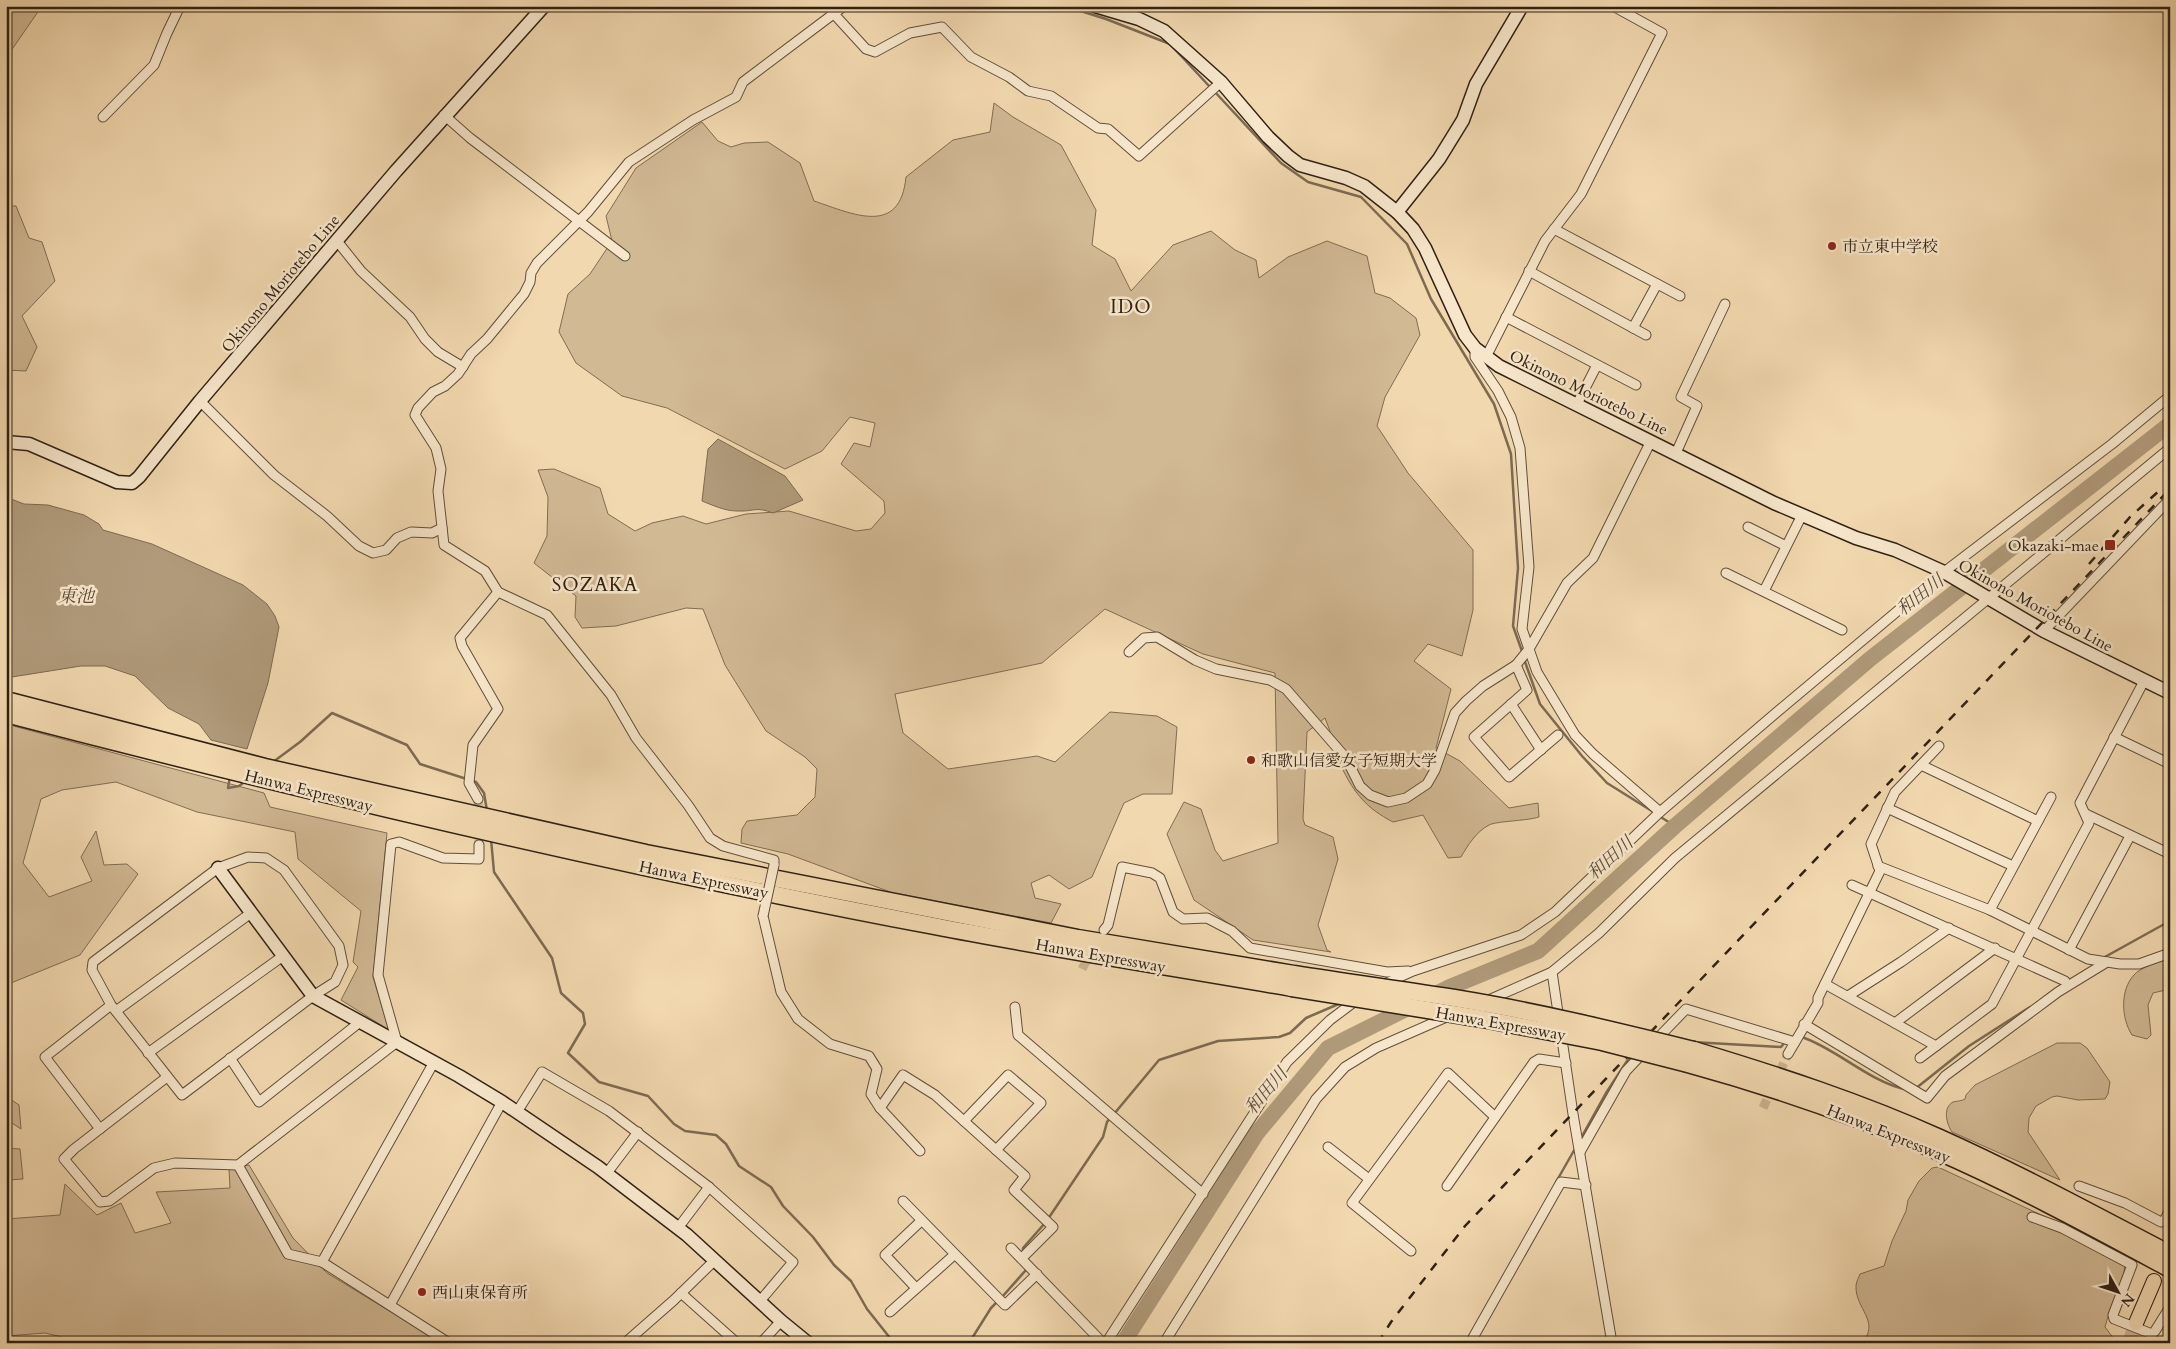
<svg xmlns="http://www.w3.org/2000/svg" width="2176" height="1349" font-family="Cardo,'Noto Serif JP',serif">
<style>
.green{fill:#d1b994;stroke:#806d54}
.water{fill:#b09a7a;stroke:#7d6a51}
.lines{fill:none;stroke-linecap:round;stroke-linejoin:round}
.stream{stroke:#7d6a51;stroke-width:2.5}
.river{stroke:#b09a7a;stroke-width:16}
.street-tunnel{stroke:#cbb390;stroke-width:9;stroke-dasharray:9 4.5;stroke-linecap:butt}
.primary-tunnel{stroke:#cbb390;stroke-width:14;stroke-dasharray:14 7;stroke-linecap:butt}
.street-casing{stroke:#604f3a;stroke-width:11}
.secondary-casing{stroke:#302113;stroke-width:15}
.primary-casing{stroke:#302113;stroke-width:16}
.highway-casing{stroke:#302113;stroke-width:19}
.street{stroke:#f7e6cb;stroke-width:9}
.secondary{stroke:#f7e6cb;stroke-width:12}
.primary{stroke:#f2d8af;stroke-width:14}
.highway{stroke:#f2d8af;stroke-width:16}
.rail{stroke:#302113;stroke-width:2.5;stroke-dasharray:9 9;stroke-linecap:butt}
.street-bridge-casing{stroke:#604f3a;stroke-width:11;stroke-linecap:butt}
.highway-bridge-casing{stroke:#302113;stroke-width:19;stroke-linecap:butt}
.street-bridge{stroke:#f7e6cb;stroke-width:9}
.highway-bridge{stroke:#f2d8af;stroke-width:16}
.poi-dot{fill:#8f2418;stroke:#f7e6cb;stroke-width:2}
.labels{text-anchor:middle;stroke-width:5;stroke-linejoin:round;paint-order:stroke}
.poi-label{font-size:16px;fill:#302113;stroke:#f7e6cb;text-anchor:start}
.street-label{font-size:16px;fill:#302113;stroke:#f7e6cb}
.water-label{font-size:18px;font-style:italic;fill:#5d4b37;stroke:#f7e6cb}
.quarter-label{font-size:19px;letter-spacing:1px;fill:#302113;stroke:#f7e6cb}
</style>
<rect width="100%" height="100%" fill="#f2d8af"/>
<filter id="stains"><feTurbulence type="fractalNoise" baseFrequency=".004" numOctaves="4"/><feColorMatrix values="0 0 0 0 .2 0 0 0 0 .09 0 0 0 0 .02 0 0 0 .5 -.17"/></filter>
<radialGradient id="worn" r=".72"><stop offset=".6" stop-color="#630" stop-opacity="0"/><stop offset="1" stop-color="#630" stop-opacity=".3"/></radialGradient>
<g class="green">
<path d="M6 6H42L6 58Z"/>
<path d="M994 103 1013 117 1061 145 1096 210 1092 245 1115 259 1131 291 1173 245 1211 231 1235 250 1256 260 1259 278 1288 257 1327 241 1367 256 1375 293 1390 298 1416 318 1420 335 1385 397 1377 426 1408 473 1473 550V610L1462 656 1428 644 1414 661 1451 689 1436 748 1460 761 1509 808 1538 803 1539 817C1526 821 1497 821 1489 825 1476 832 1468 845 1461 857L1448 858 1423 815 1393 822C1366 808 1354 793 1341 766 1334 751 1332 733 1325 718L1307 732 1303 819 1305 825 1333 837 1338 859 1318 925 1327 950 1331 952 1253 940 1194 900 1167 834 1184 802 1201 809 1215 850 1223 861 1278 843 1275 673 1203 654 1105 609 1042 663 895 694 903 733 948 769 1037 756 1055 762 1110 712 1157 716 1177 727 1172 794H1143L1124 803 1092 877 1069 889 1049 875 1031 883 1035 898 1061 904 1051 923 893 893 788 854 741 843 742 829 747 821 797 815 815 797 817 769 805 757 766 731 725 665 703 609 686 608 616 626 582 628 575 617 576 596 534 563 547 536 548 497 538 470 554 469 600 488 608 514 635 531 652 523 683 516 706 524 746 514 789 511 856 531 871 529 885 513 884 501 841 464 854 443 870 447 875 423 850 417 822 451 785 469 667 408 622 396 576 363 559 332 568 294 590 274 612 241 606 216 636 168 702 122 718 141 731 147 744 143 768 142 800 163 814 201C853 214 900 237 906 177L953 140 990 132Z"/>
<path d="M6 206H16L29 238 42 242 55 281 22 316 37 347 26 371 6 370Z"/>
<path d="M6 724 264 793 270 807 387 833 373 977 389 1030 341 1000 358 967 353 962 361 911 298 859 295 832 197 812 116 782 62 790 41 799 23 863 49 897 92 881 81 857 96 831 104 865 127 864 138 874 80 955 6 985Z"/>
<path d="M2170 958V989L2153 993 2148 1005 2151 1035 2147 1039 2132 1035C2121 1018 2120 990 2134 975 2139 968 2161 961 2170 958Z"/>
<path d="M2057 1043H2080L2087 1048 2110 1082 2108 1094 2105 1099 2078 1100 2057 1096 2052 1097 2036 1106 2029 1118 2028 1132 2060 1180 1952 1132C1947 1125 1942 1108 1953 1102 1957 1101 1962 1101 1965 1099L1966 1095 1975 1085Z"/>
<path d="M6 1096 19 1105 21 1129 6 1119Z"/>
<path d="M6 1148 20 1149 23 1179 6 1180Z"/>
<path d="M249 1165 293 1238 327 1273 442 1343H88L45 1333 6 1336V1219L60 1215 65 1184 97 1215 121 1203 135 1233 171 1223 156 1192 230 1188 229 1169Z"/>
<path d="M1938 1167 2108 1246 2125 1262C2125 1285 2110 1305 2105 1327L2117 1343H1862C1881 1321 1855 1309 1856 1286 1856 1282 1859 1277 1860 1274L1884 1266 1892 1241 1906 1211 1908 1200 1919 1181 1932 1168Z"/>
</g>
<g class="water">
<path d="M718 439 785 476 803 500 773 513C755 506 754 512 737 511 725 511 712 505 702 501L708 449Z"/>
<path d="M6 497 24 504 48 505 84 515 99 524 103 530 152 544 243 585 267 604 275 616 279 627 268 683 247 749 211 740 199 724 168 708 135 676 105 666H81L12 677 6 675Z"/>
</g>
<g class="lines">
<g class="stream">
<path d="M1065 6 1106 19 1170 44 1210 87"/>
<path d="M1214 91 1281 163 1308 182 1361 197 1407 244 1431 299 1494 404 1511 454 1518 568 1513 626 1523 654"/>
<path d="M1524 659 1540 704 1582 756 1607 783 1655 813"/>
<path d="M273 762 300 742 332 713 407 745 420 764 476 782 484 793 487 811"/>
<path d="M230 776 228 788 239 786 246 781"/>
<path d="M1659 816 1675 826"/>
<path d="M491 839 494 872 552 958 561 993 583 1013 585 1024 568 1053 599 1082 648 1096 674 1124 685 1131 716 1135 726 1144 739 1166 771 1187 783 1206 813 1237 834 1265 851 1281 867 1309 894 1343"/>
<path d="M2103 958 2168 922 2170 919"/>
<path d="M1802 1037C1839 1050 1869 1082 1908 1090"/>
<path d="M1692 1042 1781 1047 1786 1041"/>
<path d="M1915 1089 1969 1046 2030 1007"/>
<path d="M1114 1114 1159 1060 1218 1041 1279 1037 1290 1033 1306 1018 1341 1003"/>
<path d="M1581 1138 1606 1093 1631 1055"/>
<path d="M1556 1182 1576 1147"/>
<path d="M1048 1219 1103 1137 1107 1122 1110 1118"/>
<path d="M1023 1252V1248L1045 1223"/>
<path d="M1002 1297 1026 1270V1267"/>
<path d="M969 1343 991 1308 998 1301"/>
</g>
<path class="river" d="M1123 1343 1257 1133 1328 1048 1450 987 1538 951 1675 826 1870 659 2170 424"/>
<g class="street-tunnel">
<path d="M478 799 479 845"/>
<path d="M1082 969 1091 952"/>
<path d="M1763 1108 1788 1054"/>
</g>
<path class="primary-tunnel" d="M2129 1343 2136 1323"/>
<defs>
<g id="street">
<path d="M834 14 866 49 875 52 910 33 942 27 971 57 1009 77 1028 91 1051 96 1098 128 1108 129 1139 156 1221 82"/>
<path d="M444 115 470 138 625 256"/>
<path d="M103 117 154 65 167 33 180 6"/>
<path d="M1554 229 1680 296"/>
<path d="M337 241 361 271 410 317 425 339 438 352 463 367"/>
<path d="M1529 271 1646 335"/>
<path d="M1506 317 1636 385"/>
<path d="M1633 328 1657 284"/>
<path d="M1475 348V357L1498 391 1511 417 1520 448 1529 567 1522 629 1537 672 1575 735 1593 754 1660 812"/>
<path d="M1486 357 1545 241 1581 194 1662 33 1613 6"/>
<path d="M200 401 274 475 327 516 359 546 373 553 386 550 397 538 411 532 432 533 442 528"/>
<path d="M1577 404 1597 365"/>
<path d="M1676 453 1697 406 1681 397 1725 304"/>
<path d="M1748 527 1786 546"/>
<path d="M1726 573 1842 630"/>
<path d="M1764 591 1802 515"/>
<path d="M2044 631 2170 499"/>
<path d="M1129 652 1144 638 1157 637 1195 660 1216 669 1270 680 1286 689 1346 758 1360 786 1370 795 1388 802 1406 798 1427 784 1435 770 1455 713 1466 701 1483 686 1516 665 1529 649 1567 583 1593 558 1651 441"/>
<path d="M1516 665 1527 690 1474 737 1509 777 1558 735"/>
<path d="M1511 704 1541 750"/>
<path d="M2114 737 2170 764"/>
<path d="M1921 765 2038 821"/>
<path d="M478 799 469 783 473 745 498 709 462 646 460 638 498 592"/>
<path d="M1887 808 2013 866"/>
<path d="M2086 814 2170 854"/>
<path d="M774 865V860L723 846 710 838 688 805 636 738 611 695 547 615 498 592 485 571 444 545 438 491 441 469 436 448 415 415 418 408 433 392 445 386 458 374 471 354 487 339 524 294 530 282 531 273 537 263 588 212 629 162 693 120 736 97 743 82 844 6"/>
<path d="M1878 866 1990 910 2088 959 2120 964H2139L2170 953"/>
<path d="M1852 885 2065 981"/>
<path d="M1990 910 2051 797"/>
<path d="M763 916 781 992 798 1019 830 1044 869 1056 877 1069 871 1094 880 1108 920 1151"/>
<path d="M1104 930 1108 925 1122 867 1152 873 1160 878 1173 912 1183 919 1207 918 1232 931 1250 948 1387 972 1408 971"/>
<path d="M2069 950 2130 836"/>
<path d="M1552 972 1573 1114 1612 1343"/>
<path d="M1825 984 1936 1046"/>
<path d="M1382 985 1413 971 1521 935 1555 912 1660 812 1777 712 1944 572 2112 444 2170 396"/>
<path d="M1848 996 1901 962 1949 928"/>
<path d="M1484 1002 1552 972 1599 933 1675 858 2170 448"/>
<path d="M1015 1007 1018 1035 1203 1194"/>
<path d="M116 1011 251 913"/>
<path d="M1895 1023 1995 948"/>
<path d="M1804 1024 1927 1098 1945 1076 2058 992 2107 962"/>
<path d="M1654 1042 1686 1009 1795 1042"/>
<path d="M148 1053 283 956"/>
<path d="M1788 1054 1818 1003V998L1880 871 1871 844 1895 792 1939 746"/>
<path d="M230 1058 259 1102 360 1022"/>
<path d="M1920 1058 1992 1004 2089 823 2080 803 2144 681"/>
<path d="M167 1077 74 1149 64 1159 100 1202 109 1201 154 1168 175 1163 238 1165 397 1042 378 975 391 844 399 842 443 858 479 859V845"/>
<path d="M880 1108 903 1075 935 1095 1025 1176 1014 1190 1053 1227 1022 1258"/>
<path d="M517 1112 542 1072 609 1111 709 1187 793 1262 760 1301"/>
<path d="M964 1121 1008 1075 1041 1103 996 1150"/>
<path d="M100 1129 45 1057 111 1005 92 970 93 962 218 868 248 857 266 858 284 870 339 946 343 965 335 982 313 996 182 1095 111 1005"/>
<path d="M1328 1147 1369 1179"/>
<path d="M1580 1152 1626 1071 1645 1051"/>
<path d="M238 1165 288 1254 322 1262 449 1343"/>
<path d="M607 1173 638 1132"/>
<path d="M1447 1186 1534 1062 1539 1059 1566 1063"/>
<path d="M2079 1186 2125 1203 2161 1222 2164 1221 2170 1210"/>
<path d="M903 1201 1005 1305 1037 1274"/>
<path d="M2032 1217 2062 1228 2132 1265 2113 1315 2114 1319 2152 1334 2155 1331 2170 1307"/>
<path d="M678 1228 709 1187"/>
<path d="M1011 1248 1103 1343"/>
<path d="M1411 1251 1352 1203 1448 1073 1495 1117"/>
<path d="M322 1262 434 1062"/>
<path d="M916 1288 885 1255 921 1221"/>
<path d="M681 1293 737 1343"/>
<path d="M390 1305 502 1102"/>
<path d="M890 1312 954 1255"/>
<path d="M625 1343 674 1300 715 1260"/>
<path d="M761 1343 781 1321"/>
<path d="M1106 1343 1287 1062 1330 1020 1358 999"/>
<path d="M1164 1343 1316 1099 1345 1067 1376 1048 1449 1016"/>
<path d="M1470 1343 1561 1182 1586 1185"/>
</g>
<g id="secondary">
<path d="M1095 6 1139 19 1164 31 1221 82 1268 137 1288 156 1300 165 1346 178 1364 186 1397 212 1413 229 1425 248 1465 335 1475 348 1499 366 1774 503 1856 538 1895 550 1944 572 2044 631 2170 693"/>
<path d="M1397 212 1439 159 1463 120 1476 84 1522 6"/>
<path d="M6 442 29 444 117 482 132 483 139 477 200 401 396 171 544 6"/>
<path d="M218 868 313 996 459 1076 502 1102 598 1167 687 1235 781 1321 808 1343"/>
</g>
<path id="primary" d="M2136 1323 2154 1281"/>
<g id="highway">
<path d="M6 700 265 767 646 853 1078 938 1294 974"/>
<path d="M6 714C313 794 622 867 934 926 1052 949 1172 967 1292 988"/>
<path d="M1694 1050C1777 1075 1860 1102 1940 1138 2018 1173 2093 1214 2170 1254"/>
<path d="M1688 1064C1772 1087 1853 1115 1932 1149 2013 1184 2092 1227 2170 1269"/>
</g>
</defs>
<use href="#street" class="street-casing"/>
<use href="#secondary" class="secondary-casing"/>
<use href="#primary" class="primary-casing"/>
<use href="#highway" class="highway-casing"/>
<use href="#street" class="street"/>
<use href="#secondary" class="secondary"/>
<use href="#primary" class="primary"/>
<use href="#highway" class="highway"/>
<g class="rail">
<path d="M2089 564 2130 517 2160 490"/>
<path d="M1378 1343 1391 1322 1465 1226 2170 489"/>
</g>
<defs>
<path id="street-bridge" d="M763 916 774 865"/>
<g id="highway-bridge">
<path d="M1294 974C1349 983 1405 990 1460 999 1539 1012 1616 1031 1694 1050"/>
<path d="M1292 988 1483 1019 1602 1042 1688 1064"/>
</g>
</defs>
<use href="#street-bridge" class="street-bridge-casing"/>
<use href="#highway-bridge" class="highway-bridge-casing"/>
<use href="#street-bridge" class="street-bridge"/>
<use href="#highway-bridge" class="highway-bridge"/>
</g>
<g class="poi-dot">
<circle cx="1832" cy="246" r="5"/>
<rect x="2104" y="539" width="12" height="12" rx="2.5"/>
<circle cx="1251" cy="760" r="5"/>
<circle cx="422" cy="1292" r="5"/>
</g>
<g class="labels">
<g class="poi-label">
<text x="1842" y="252">市立東中学校</text>
<text x="2099" y="551" text-anchor="end">Okazaki-mae</text>
<text x="1261" y="766">和歌山信愛女子短期大学</text>
<text x="432" y="1298">西山東保育所</text>
</g>
<g class="street-label">
<text transform="translate(280 283) rotate(-50)" y="6">Okinono Moriotebo Line</text>
<text transform="translate(1589 392) rotate(26)" y="6">Okinono Moriotebo Line</text>
<text transform="translate(2036 605) rotate(29)" y="6">Okinono Moriotebo Line</text>
<text transform="translate(309 790) rotate(14)" y="6">Hanwa Expressway</text>
<text transform="translate(704 879) rotate(12)" y="6">Hanwa Expressway</text>
<text transform="translate(1101 955) rotate(10)" y="6">Hanwa Expressway</text>
<text transform="translate(1501 1023) rotate(10)" y="6">Hanwa Expressway</text>
<text transform="translate(1889 1133) rotate(22)" y="6">Hanwa Expressway</text>
</g>
<g class="water-label">
<text transform="translate(1920 595) rotate(-38)" y="6">和田川</text>
<text x="76" y="602">東池</text>
<text transform="translate(1610 858) rotate(-42)" y="6">和田川</text>
<text transform="translate(1266 1091) rotate(-50)" y="6">和田川</text>
</g>
<g class="quarter-label">
<text x="1131" y="313">IDO</text>
<text x="595" y="591">SOZAKA</text>
</g>
</g>
<rect width="2176" height="1349" fill="none" stroke="#f2d8af" stroke-width="25"/>
<rect x="8" y="8" width="2161" height="1334" fill="none" stroke="#302113" stroke-width="2.5"/>
<rect x="12" y="12" width="2151" height="1324" fill="none" stroke="#302113"/>
<g transform="translate(2118 1292) rotate(130)" stroke="#f7e6cb" stroke-width="4" paint-order="stroke">
<path d="M0-4L9 19L0 12L-9 19Z" fill="#302113"/>
<text y="-8" font-size="14" font-weight="bold" text-anchor="middle" fill="#302113">N</text>
</g>
<rect width="100%" height="100%" filter="url(#stains)"/>
<rect width="100%" height="100%" fill="url(#worn)"/>
</svg>
